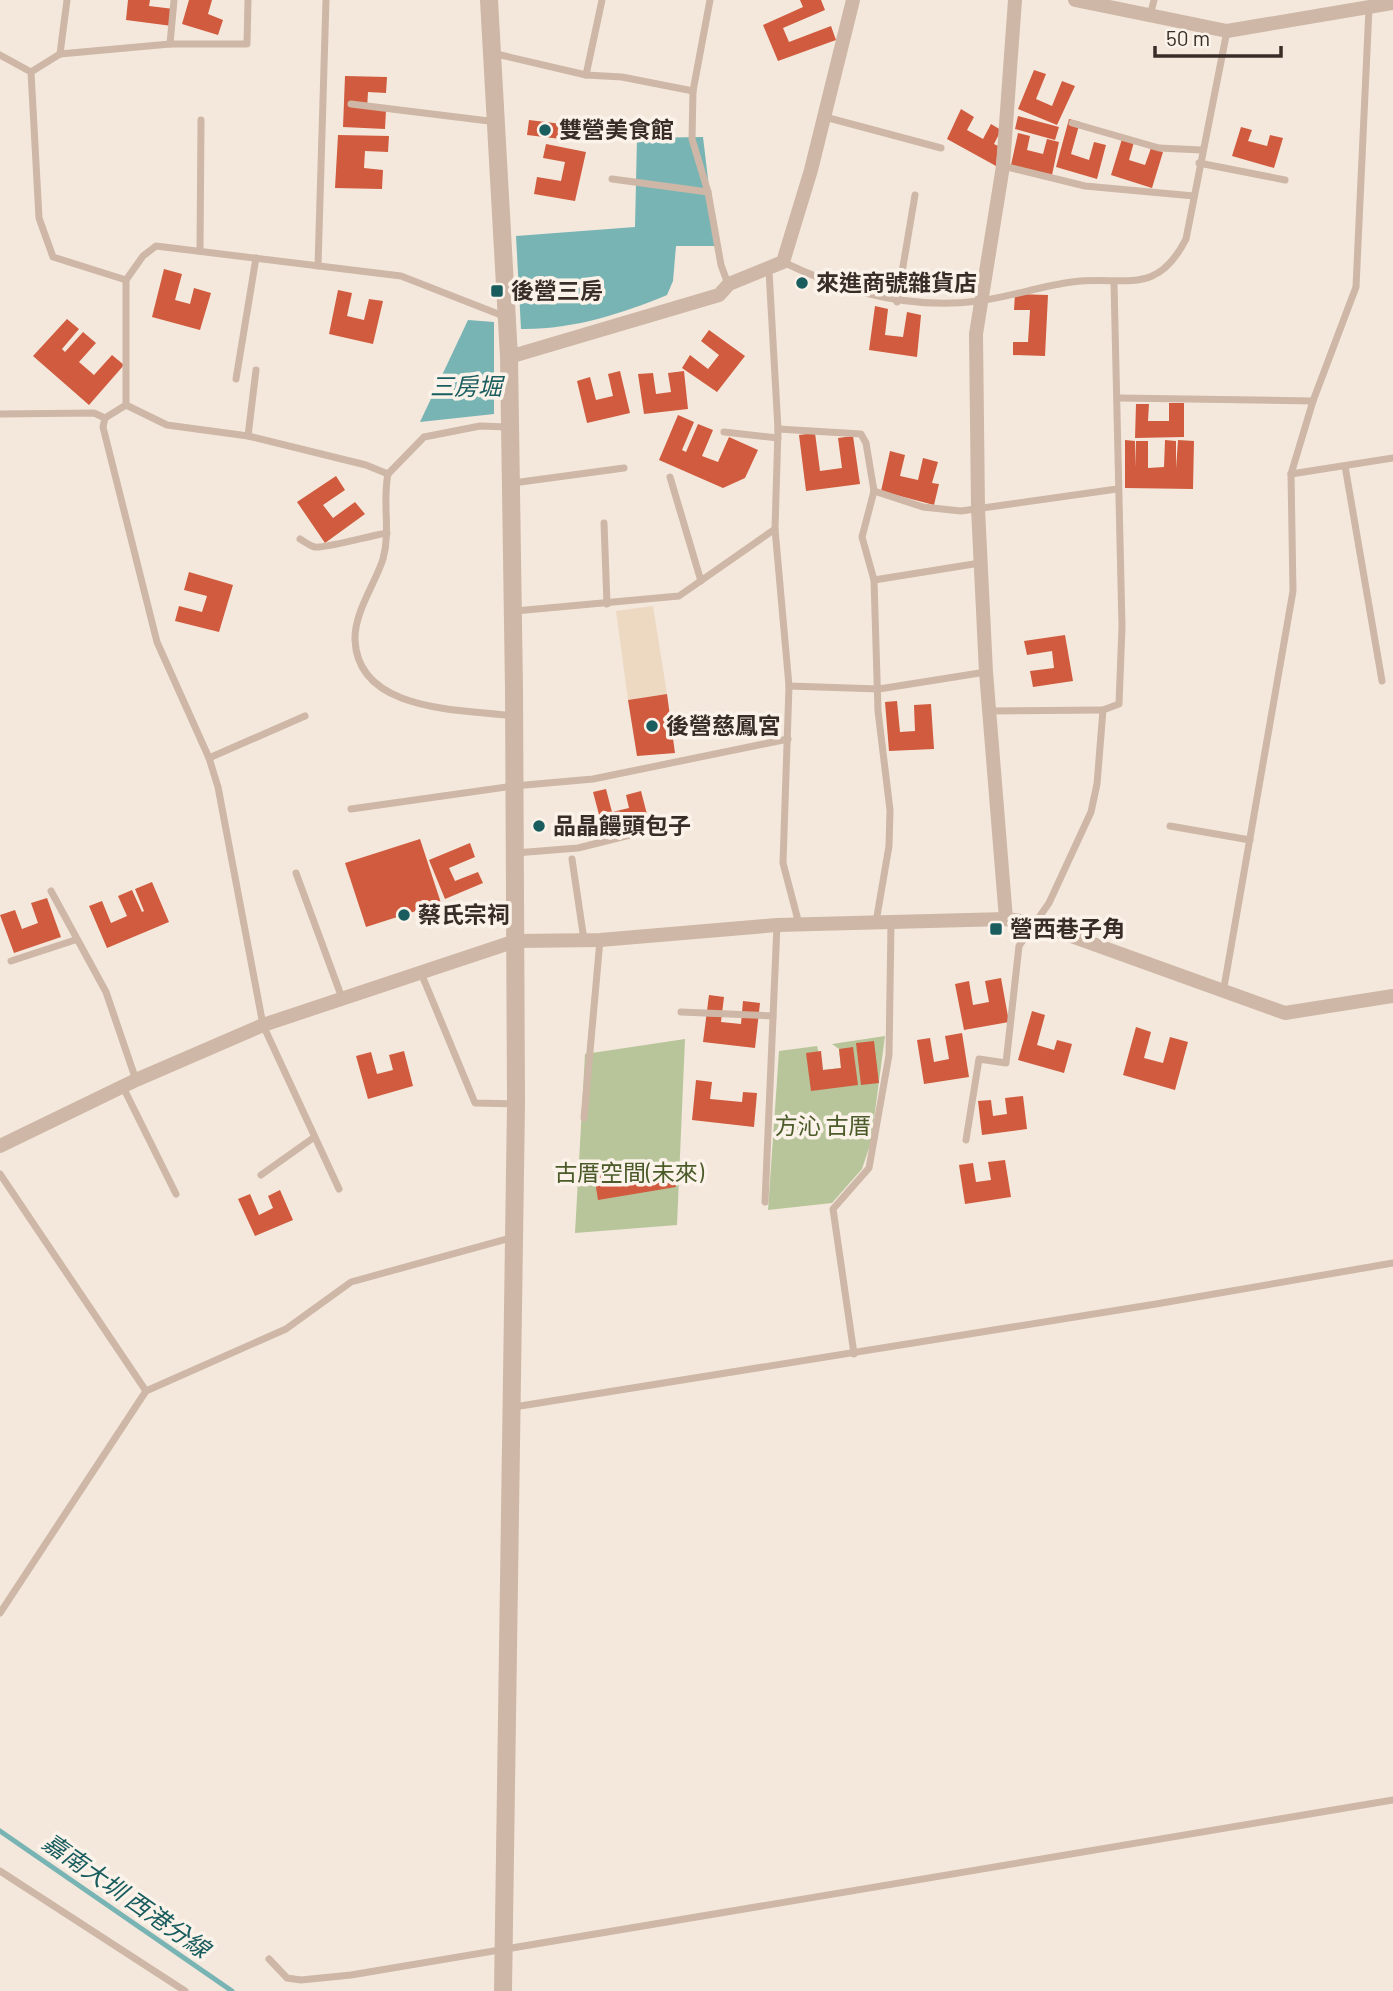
<svg xmlns="http://www.w3.org/2000/svg" width="1393" height="1991" font-family="Barlow,'Noto Sans TC',sans-serif">
<style>
.green{fill:#b8c59a}
.plaza{fill:#edd8c2}
.water{fill:#78b4b4}
.lines{fill:none;stroke-linecap:round;stroke-linejoin:round}
.stream{stroke:#78b4b4;stroke-width:5}
.building{fill:#d05b3e}
.service{stroke:#ceb7a6;stroke-width:7}
.minor{stroke:#ceb7a6;stroke-width:14}
.tertiary{stroke:#ceb7a6;stroke-width:18}
.poi-dot{fill:#195d5f;stroke:#fbf2e9;stroke-width:2.5}
.labels{text-anchor:middle;stroke-width:7;stroke-linejoin:round;paint-order:stroke}
.poi-label{font-size:23px;font-weight:bold;fill:#392d28;stroke:#fbf2e9;text-anchor:start}
.park-label{font-size:23px;fill:#4a5a29;stroke:#fbf2e9}
.water-label{font-size:24px;font-style:italic;fill:#195d5f;stroke:#fbf2e9}
</style>
<rect width="100%" height="100%" fill="#f4e8dc"/>
<g class="green">
<path d="M885 1036 871 1142 862 1169 832 1203 768 1210 779 1051 817 1046 823 1070 841 1068 839 1049 832 1044Z"/>
<path d="M685 1039 677 1225 575 1233 585 1054Z"/>
</g>
<path class="plaza" d="M653 606 667 694 628 700 616 611Z"/>
<g class="water">
<path d="M703 137 716 246H676L673 281 667 295C622 314 570 330 521 329L516 236 635 227 637 138Z"/>
<path d="M468 320 494 322V414L420 422Z"/>
</g>
<g class="lines">
<path class="stream" d="M0 1831 232 1991"/>
</g>
<g class="building">
<path d="M128 0H150L149 6 174 9 172 26 126 20Z"/>
<path d="M189 0H212L208 14 223 20 218 35 182 24Z"/>
<path d="M800 0H821L825 10 783 28 789 42 831 26 836 40 778 61 763 25 803 7Z"/>
<path d="M1034 70 1046 74 1036 99 1052 106 1062 81 1075 86 1057 125 1018 109Z"/>
<path d="M345 76 387 77 386 93 368 92 367 109 386 110 385 129 343 127Z"/>
<path d="M961 109 974 117 967 130 983 139 991 124 1001 130 994 144 998 146 996 166 947 139Z"/>
<path d="M1018 116 1059 127 1055 140 1015 129Z"/>
<path d="M1069 119 1080 122 1071 154 1089 160 1094 142 1106 145 1097 179 1056 167Z"/>
<path d="M529 120 562 124 561 139 527 135Z"/>
<path d="M1241 127 1252 130 1248 141 1267 146 1270 135 1283 138 1274 168 1232 156Z"/>
<path d="M1018 133 1030 136 1027 150 1043 154 1047 139 1059 142 1052 175 1011 165Z"/>
<path d="M338 135 389 136 388 152 365 151 364 168 383 170 382 189 335 188Z"/>
<path d="M1122 139 1134 142 1129 160 1145 165 1151 148 1163 152 1152 188 1111 175Z"/>
<path d="M546 144 586 152 575 201 534 194 537 177 561 181 565 162 543 158Z"/>
<path d="M164 269 182 274 175 300 190 304 194 288 211 293 200 330 152 317Z"/>
<path d="M338 290 352 293 347 316 364 320 369 299 383 301 373 344 329 334Z"/>
<path d="M1015 294 1048 295 1045 356 1013 355V342H1028L1030 310H1014Z"/>
<path d="M875 306 888 309 885 335 903 337 907 312 921 315 917 357 869 350Z"/>
<path d="M67 319 79 329 62 349 65 352 83 332 96 343 79 362 94 375 112 355 124 365 89 405 33 356Z"/>
<path d="M709 330 745 356 717 392 682 368 690 355 708 369 719 355 701 341Z"/>
<path d="M620 371 630 413 587 423 577 381 590 377 596 400 613 396 608 374Z"/>
<path d="M684 371 688 409 644 414 638 374 653 373 656 394 671 392 668 373Z"/>
<path d="M1169 403H1184V437L1135 438 1136 404H1149L1148 421H1169Z"/>
<path d="M678 415 694 422 682 450 686 452 698 424 713 430 702 456 718 462 729 437 758 450 745 478 723 488 659 460Z"/>
<path d="M815 433 820 471 842 468 838 438 853 436 860 484 806 491 799 435Z"/>
<path d="M1125 440 1135 441 1136 468V441H1148V468L1164 467 1165 440 1176 441V469L1178 440 1194 441 1193 489 1125 488Z"/>
<path d="M890 451 905 455 900 476 918 480 923 458 938 462 932 483 939 484 934 505 881 491Z"/>
<path d="M336 476 345 490 323 505 333 518 355 502 365 514 325 543 297 502Z"/>
<path d="M189 572 233 585 219 632 175 621 179 606 202 612 207 596 184 590Z"/>
<path d="M1065 635 1073 681 1033 687 1030 671 1054 668 1052 651 1027 655 1024 641Z"/>
<path d="M667 694 675 753 637 756 628 700Z"/>
<path d="M897 701 900 732 915 731 914 705 931 704 934 749 889 751 885 702Z"/>
<path d="M606 789 612 812 629 808 626 795 641 791 650 826 605 837 593 792Z"/>
<path d="M420 839 441 903 366 927 345 863Z"/>
<path d="M470 843 475 857 449 868 455 881 478 872 483 883 445 899 429 860Z"/>
<path d="M152 882 169 922 107 948 89 906 102 901 111 923 127 916 118 896 132 890 142 912 144 911 135 889Z"/>
<path d="M47 898 61 937 14 953 0 915 15 910 22 929 38 923 31 903Z"/>
<path d="M1001 978 1009 1022 964 1030 955 984 969 981 973 1005 989 1002 985 981Z"/>
<path d="M709 995 724 997 721 1022 741 1024 743 1001 760 1003 755 1048 703 1042Z"/>
<path d="M1032 1011 1045 1015 1037 1045 1054 1050 1057 1040 1072 1044 1064 1073 1018 1060Z"/>
<path d="M1136 1027 1151 1032 1144 1058 1163 1063 1170 1037 1188 1042 1175 1090 1123 1075Z"/>
<path d="M962 1033 969 1077 924 1084 917 1040 930 1038 934 1062 949 1059 945 1036Z"/>
<path d="M874 1041 879 1083 861 1085 856 1043Z"/>
<path d="M853 1047 858 1085 811 1091 806 1053 821 1051 823 1070 841 1068 839 1049Z"/>
<path d="M404 1051 413 1086 368 1099 356 1056 371 1052 377 1074 393 1070 389 1055Z"/>
<path d="M696 1080 712 1082 710 1099 742 1102 743 1092 757 1093 754 1127 692 1120Z"/>
<path d="M1023 1096 1027 1129 982 1135 978 1101 991 1100 993 1116 1007 1114 1005 1098Z"/>
<path d="M1005 1160 1011 1197 965 1204 959 1165 973 1163 976 1182 991 1180 988 1162Z"/>
<path d="M671 1162 676 1187 598 1200 594 1175Z"/>
<path d="M280 1190 293 1220 255 1236 238 1199 250 1194 259 1215 273 1208 268 1196Z"/>
</g>
<g class="lines">
<g class="service">
<path d="M710 0 693 91 692 139 708 192 721 265 728 284"/>
<path d="M1150 16 1154 0"/>
<path d="M170 44 174 0"/>
<path d="M492 53 586 75 622 77 693 91"/>
<path d="M60 54 67 0"/>
<path d="M0 55 31 72 39 218 53 257 126 280V405L105 418 103 427 157 642 209 758 218 787 263 1025 339 1189"/>
<path d="M31 72 60 54 170 44H247L248 0"/>
<path d="M586 75 602 0"/>
<path d="M351 104 497 122"/>
<path d="M825 117 941 148"/>
<path d="M1072 123 1159 148 1201 150"/>
<path d="M1199 163 1285 180"/>
<path d="M1003 166 1085 186 1194 196"/>
<path d="M612 179 708 192"/>
<path d="M200 251 201 120"/>
<path d="M783 262C843 291 912 310 978 301 1010 297 1041 286 1072 282 1124 275 1156 298 1186 239L1227 31"/>
<path d="M318 266 326 0"/>
<path d="M769 271 778 429 775 529 789 686 783 863 799 924"/>
<path d="M126 280 143 256 156 246 401 276 506 317"/>
<path d="M897 302 915 195"/>
<path d="M236 379 256 258"/>
<path d="M1119 398 1313 401"/>
<path d="M126 405 167 425 248 436 366 465 388 474 424 437 480 426 508 427"/>
<path d="M0 414 94 413 105 418"/>
<path d="M778 429 861 434 866 443 874 491 862 537 874 580 878 711 890 810 889 846 876 922"/>
<path d="M724 432 778 438"/>
<path d="M248 436 256 370"/>
<path d="M1345 466 1382 681"/>
<path d="M388 474C382 502 391 530 383 559 375 584 354 613 355 640 358 713 462 709 514 716"/>
<path d="M1291 474 1393 458"/>
<path d="M670 477 701 581"/>
<path d="M513 483 624 468"/>
<path d="M874 491 923 507 961 511 1117 489"/>
<path d="M604 523 607 604"/>
<path d="M300 539C305 542 310 546 315 547 323 549 373 535 387 533"/>
<path d="M874 580 980 563"/>
<path d="M515 611 679 596 775 529"/>
<path d="M789 686 879 689 986 672"/>
<path d="M990 711 1103 710"/>
<path d="M209 758 305 716"/>
<path d="M351 809 514 786 593 779 788 739"/>
<path d="M1170 826 1250 840"/>
<path d="M515 853 578 848 674 824"/>
<path d="M572 859 584 940"/>
<path d="M296 873 342 998"/>
<path d="M51 891 106 992 136 1080"/>
<path d="M11 961 75 940"/>
<path d="M421 973 475 1103 516 1104"/>
<path d="M1223 993 1293 591 1291 474 1313 401 1356 287 1369 8"/>
<path d="M681 1012 773 1016"/>
<path d="M123 1087 176 1194"/>
<path d="M584 1118 600 940"/>
<path d="M966 1140 979 1059 1006 1063 1019 946 1049 903 1091 812 1097 784 1103 710 1119 704 1122 627 1114 283"/>
<path d="M0 1174 146 1391 286 1329 351 1282 514 1237"/>
<path d="M261 1175 313 1138"/>
<path d="M765 1202 777 925"/>
<path d="M854 1354 833 1209 869 1168 889 1055 891 923"/>
<path d="M514 1407 1156 1304 1393 1263"/>
<path d="M0 1613 146 1391"/>
<path d="M0 1871 185 1991"/>
<path d="M269 1959 287 1978 301 1980 351 1975 1393 1800"/>
</g>
<g class="minor">
<path d="M1075 0 1227 31 1393 3"/>
<path d="M509 357 719 295 729 284 783 262 811 170 853 0"/>
<path d="M1006 919 986 672 978 509 976 334 1003 166 1015 0"/>
<path d="M0 1146 136 1080 263 1025 516 941 600 940 777 925 1006 919 1035 923 1285 1013 1393 996"/>
</g>
<path class="tertiary" d="M489 0 509 357 514 689 516 1104 503 1991"/>
</g>
<g class="poi-dot">
<circle cx="545" cy="130" r="7"/>
<circle cx="802" cy="283" r="7"/>
<rect x="490" y="284" width="14" height="14" rx="3.5"/>
<circle cx="652" cy="726" r="7"/>
<circle cx="539" cy="826" r="7"/>
<circle cx="404" cy="915" r="7"/>
<rect x="989" y="922" width="14" height="14" rx="3.5"/>
</g>
<g class="labels">
<g class="poi-label">
<text x="559" y="138">雙營美食館</text>
<text x="816" y="291">來進商號雜貨店</text>
<text x="511" y="299">後營三房</text>
<text x="666" y="734">後營慈鳳宮</text>
<text x="553" y="834">品晶饅頭包子</text>
<text x="418" y="923">蔡氏宗祠</text>
<text x="1010" y="937">營西巷子角</text>
</g>
<g class="park-label">
<text x="823" y="1134">方沁 古厝</text>
<text x="629" y="1181">古厝空間(未來)</text>
</g>
<g class="water-label">
<text x="466" y="395">三房堀</text>
<text transform="translate(126 1896) rotate(35)" y="8">嘉南大圳 西港分線</text>
</g>
</g>
<path d="M1155 46v10h126v-10" fill="none" stroke="#392d28" stroke-width="3.5"/>
<text x="1166" y="46" font-size="21" fill="#392d28" stroke="#fbf2e9" stroke-width="5" paint-order="stroke">50 m</text>
</svg>
